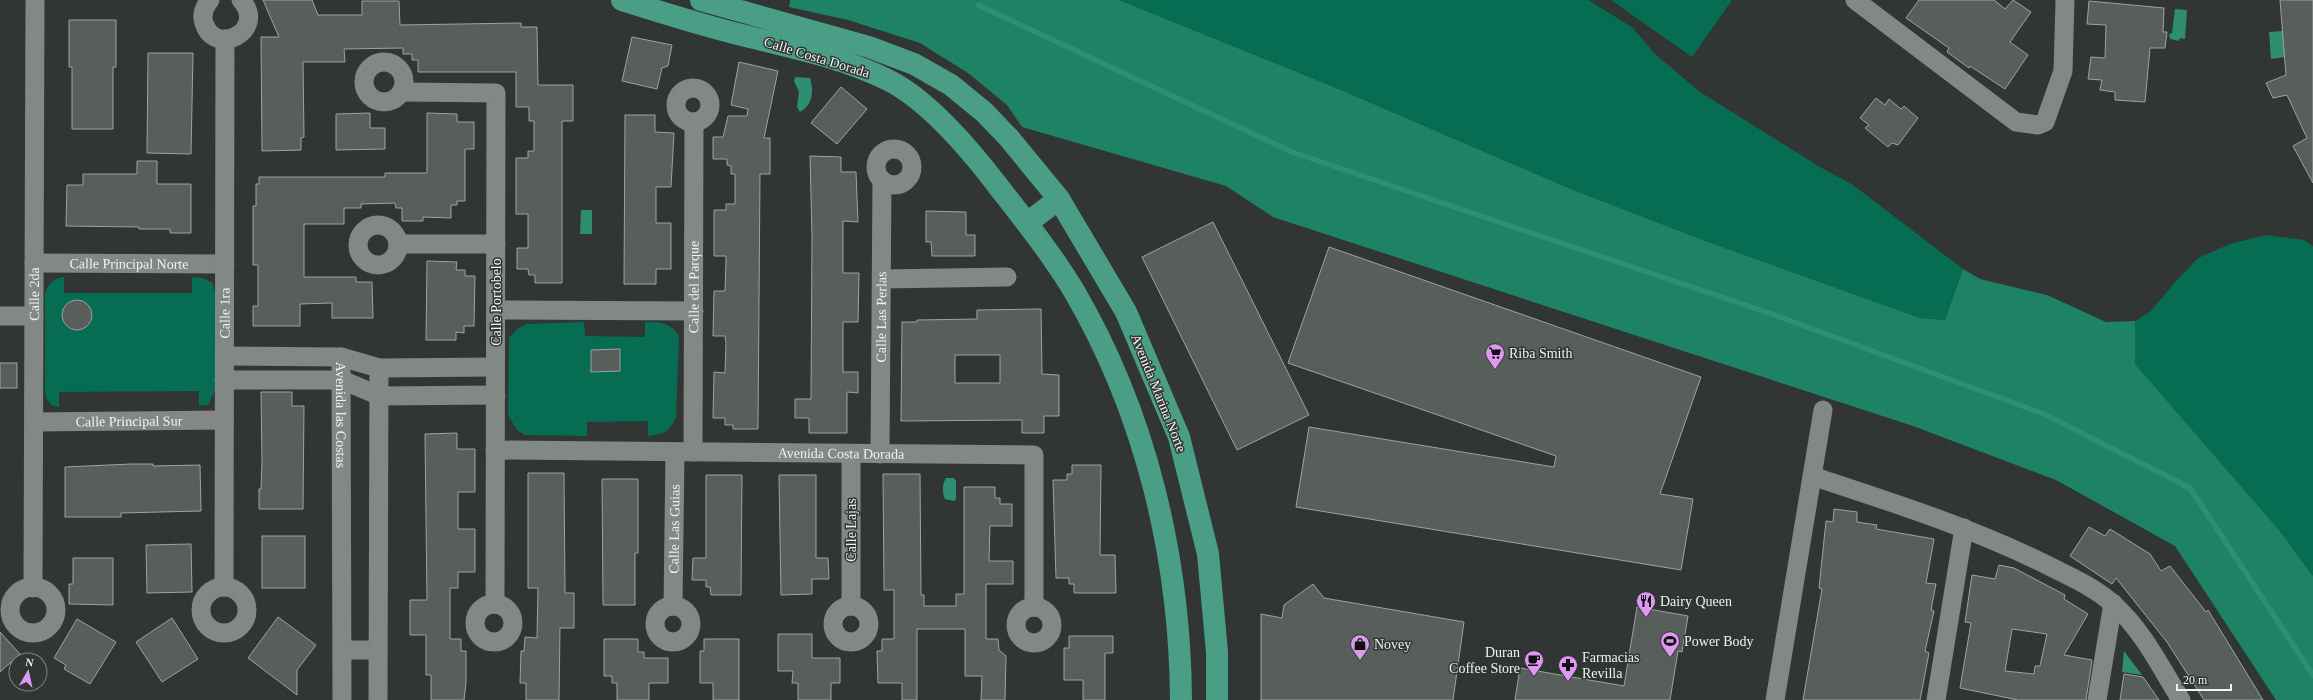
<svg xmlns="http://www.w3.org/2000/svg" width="2313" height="700" font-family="Georgia,serif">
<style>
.green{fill:#066c52}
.forest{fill:#1e8265}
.water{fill:#2f8e71}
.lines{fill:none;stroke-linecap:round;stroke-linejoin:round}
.stream{stroke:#2f8e71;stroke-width:5.5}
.building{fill:#585e5c;stroke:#9da3a0;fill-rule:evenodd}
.minor{stroke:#828885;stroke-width:19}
.major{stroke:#4a9e86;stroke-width:22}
.labels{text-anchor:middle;stroke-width:3;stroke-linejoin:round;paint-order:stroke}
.street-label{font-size:14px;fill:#eff2f1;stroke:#313634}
.poi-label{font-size:14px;fill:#eff2f1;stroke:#313634;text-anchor:start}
</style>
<rect width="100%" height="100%" fill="#313634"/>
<g class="green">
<path d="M1119 0H1588L1632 27 1655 54 1700 92 1820 167 1853 185 1963 269 1945 320 1920 318 1700 239 1571 189 1334 87Z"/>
<path d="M1611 0H1732L1692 57Z"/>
<path d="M2266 235 2304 240 2313 246V576L2279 530 2135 364V321L2151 311 2176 281 2198 258 2230 244Z"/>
<path d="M64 277V293H192V277L203 278 213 283 215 293V391L208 405 199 406V391L59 392V407L51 405 46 398 45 391V294C49 282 53 279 64 277Z"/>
<path d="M584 322 585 336 645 337V322C660 322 670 322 679 336L676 417C670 431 663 435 648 436V421L587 422V436L525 435 517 430 508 415 509 338 517 329 527 324Z"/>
</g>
<path class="forest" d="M790 0H1119L1334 87 1571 189 1700 239 1920 318 1945 320 1963 269 1980 279 2047 295 2106 322 2135 321V364L2279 530 2313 576V700H2276L2175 546 2056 480 1913 426 1273 217 1226 186 1022 127 1007 105 968 73 920 43 848 20 789 7Z"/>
<g class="water">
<path d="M2175 9 2187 10 2185 39 2180 38 2179 41 2170 39 2169 34 2172 33Z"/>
<path d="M2283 31 2285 57 2271 59 2269 32Z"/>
<path d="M795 77 810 78C814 90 813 105 800 112L797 107 799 92 794 81Z"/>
<path d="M581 210H592V234H580Z"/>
<path d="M946 478H954L956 481V499L954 501 945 499C942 493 942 484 946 478Z"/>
<path d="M2124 651 2142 675 2122 672Z"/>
</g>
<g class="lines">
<path class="stream" d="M978 5 1292 152 1780 317 2044 414 2190 488 2313 675"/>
</g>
<g class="building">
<path d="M263 0H312L318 15H362V1H399L400 25 521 23V27H537L538 85H573V121H562V283H535V275H529L528 269H517V248H528V214H516V158H528V151H534V121H529V107H516V72H418V60H412V54H403V48L344 49 345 62H303L304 137 301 138V150L262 151 261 37H279Z"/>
<path d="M1919 0H1994L2005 9 2013 0 2031 12 2010 42 2028 55 2005 89 1970 66 1969 68 1947 52 1949 48 1906 18Z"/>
<path d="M2280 0H2313V183L2293 146 2307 138 2287 95 2273 98 2266 83 2286 75Z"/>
<path d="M2089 1 2164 8 2163 32H2167L2165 48H2150L2145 102 2115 100V92L2100 90 2102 80 2088 79 2091 57 2105 58 2106 25 2087 24Z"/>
<path d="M69 20H116V67H113V129H72V67H69Z"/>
<path d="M632 37 672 45 668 66 662 68 657 89 622 81Z"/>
<path d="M148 53H193L191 154 147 153Z"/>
<path d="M739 62 778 71 764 138H770V174H760L758 429H733V425H725V418H713L714 372 725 373 726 343 725 336H713L714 291H725L726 262V256H714V210H726V204H735V174H731V166L727 165V159H713V137H723L728 116H747L748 109 731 105Z"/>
<path d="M841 87 867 109 837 144 811 123Z"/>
<path d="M1876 98 1885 105 1889 99 1901 109 1904 106 1918 118 1898 145 1892 143 1888 147 1865 128 1869 125 1860 118Z"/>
<path d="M370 113V128H385V149L336 150V114Z"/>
<path d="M427 113 457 114V122H474V149H465V201H457V205H451V218L423 217V221H402V208H396L395 203 361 204V208H344V224H304V277H356V282H372L373 318H332V303L300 304V326H253V306H258V265H253V206H256V184H259V177H385V173H427Z"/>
<path d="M625 115H655V132L674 133 671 187H656V223H671V269H656V284H624Z"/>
<path d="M810 156 841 157V172H856L858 222 843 221V273H859L858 322H843V372H858V393L847 392V433H809V418H795V399H811L812 236Z"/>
<path d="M137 161H157V184H191V233H170V229H139V227L66 226 67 185H83V174H137Z"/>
<path d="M926 211 966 212V235H975V256H932L931 242H926Z"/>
<path d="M1213 222 1309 415 1237 450 1142 257Z"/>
<path d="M1329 247 1701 377 1660 494 1693 499 1681 570 1296 507 1309 427 1554 467 1556 456 1288 363Z"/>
<path d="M427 261 457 262 456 270H465V276H475L474 326H464V333L456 332V340H426Z"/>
<circle cx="77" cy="315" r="15"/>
<path d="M1041 309 1042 374 1059 375V416H1044V433H1022V420L901 421 902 322H917V320L977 319V310ZM955 355H1000V383H955Z"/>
<path d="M620 349V371L591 372V350Z"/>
<rect x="0" y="363" width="17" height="25"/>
<path d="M261 392H292V406H304L303 509H259V489H261L262 462Z"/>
<path d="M457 433V449H475V492H458V529H475V572H458V588H450V639H461V651H466V683L464 700H431V675H426V635H410V600H427L425 434Z"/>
<path d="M131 464H153V466L200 465 201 511 121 513V517H65V467Z"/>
<path d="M1072 465H1101L1100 555H1115L1116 593H1074V584H1069V578H1056L1053 480H1067V474H1072Z"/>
<path d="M528 473H564L565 593H574V628H560L559 700H526V683H520L521 651H524L525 637 537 638 538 588H528Z"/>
<path d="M883 474H920L921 595H924V606H956V594H964V487H995V498H1000V504H1012V526H990L989 561H1013V584H986V639H998L999 650 1006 656 1005 700H981L982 676H965V629H917V700H902V683H878L877 651H882V639H894V590H884Z"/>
<path d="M706 475H742L741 595H711L710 587H706V580H692L693 558H706Z"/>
<path d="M779 475H816V558H828L829 579H812V594L781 595Z"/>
<path d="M602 479H638V553H635V605H603Z"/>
<path d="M1834 509 1857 512V522L1877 525 1876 529 1934 539 1926 583 1936 584 1931 610 1934 611 1925 651 1929 653 1920 700H1803L1822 589 1819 588 1826 521 1833 522Z"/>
<path d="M2089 527 2105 536 2110 529 2150 554 2161 571 2170 566 2206 612 2208 610 2263 700H2204L2167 642 2116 578 2112 584 2070 556Z"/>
<rect x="262" y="536" width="43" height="52"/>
<path d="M191 544 192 592 147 593 146 545Z"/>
<path d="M73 558H113V605L69 604V584H73Z"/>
<path d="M1999 565 2014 568 2065 595 2064 599 2088 614 2064 655 2092 660 2086 700H2018L1960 688 1971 623 1965 622 1972 575 1995 579ZM2012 629 2047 634 2040 666H2035L2034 674 2005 671Z"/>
<path d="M1313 584 1324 598 1464 622 1453 700H1261V614L1282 618 1284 605Z"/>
<path d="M1637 607 1688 616 1682 652 1678 651 1670 700H1515L1520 668 1624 686Z"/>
<path d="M278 617 316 645 297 670V695L248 658Z"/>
<path d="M172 618 198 659 162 682 136 642Z"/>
<path d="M77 619 116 642 90 684 64 669 66 665 54 658Z"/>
<path d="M0 632 20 654 0 672Z"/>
<path d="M778 634H812V658H840V683H831V700H798V683H792L793 671H778Z"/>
<path d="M1069 636H1113V653H1105V700H1083V680H1064V648H1069Z"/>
<path d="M604 639H638V652H644V658H668V683H649V700H617V683H612V676H604Z"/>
<path d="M704 639H739V700H713V683H700V651H704Z"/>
<path d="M2124 674 2143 677 2159 700H2120Z"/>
</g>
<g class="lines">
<g class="minor">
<path d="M210 0C204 7 201 14 204 23 215 58 268 30 241 0"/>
<path d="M1855 0 2016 122 2038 125 2045 122 2063 71 2065 0"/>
<circle cx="384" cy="82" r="20"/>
<circle cx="693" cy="105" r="17"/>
<path d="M402 92 496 93 495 604"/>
<circle cx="894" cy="167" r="18"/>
<circle cx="378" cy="245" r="20"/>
<path d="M398 244H496"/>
<path id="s1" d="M34 263 225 264"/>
<path d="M882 279 1007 277"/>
<path d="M496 310 694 311"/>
<path d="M0 316H34"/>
<path d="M225 356 341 357 379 368 378 700"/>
<path id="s2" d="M341 357 342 700"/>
<path d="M379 368 495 367"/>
<path d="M224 380H342L380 396 496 395"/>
<path id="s3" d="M34 422 224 420"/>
<path id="s4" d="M495 450 1034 455V607"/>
<path id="s5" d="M693 452 694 123"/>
<path id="s6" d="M880 454 882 180"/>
<path d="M1812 476C1891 502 1970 527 2045 564 2068 576 2093 586 2113 604 2142 629 2161 668 2181 700"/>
<circle cx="224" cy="610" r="23"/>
<path id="s7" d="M224 587 225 39"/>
<circle cx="33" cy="610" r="23"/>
<path id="s8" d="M33 588 35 0"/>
<circle cx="494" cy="623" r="19"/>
<path id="s9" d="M673 606 675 452"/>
<path d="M851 606V454"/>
<circle cx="851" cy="624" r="18"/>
<circle cx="673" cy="624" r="18"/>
<circle cx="1034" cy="625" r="18"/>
<path d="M342 650H378"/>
<path d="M1775 700 1823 410"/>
<path d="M1936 700 1964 528"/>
<path d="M2097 700 2113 603"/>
</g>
<g class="major">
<path d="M622 0C663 13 704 26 746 36 794 48 844 58 888 80 930 101 973 153 1001 190 1026 222 1053 256 1074 291 1146 414 1180 558 1181 700"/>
<path d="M701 0 869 47 914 64 951 85 984 112 1009 138 1059 199 1126 312 1179 437 1208 554 1217 652V700"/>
<path d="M1027 223 1059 199"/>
</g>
</g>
<defs>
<symbol id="supermarket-pin" viewBox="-11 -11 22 30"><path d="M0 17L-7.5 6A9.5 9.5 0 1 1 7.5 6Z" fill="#de98f2" stroke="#313634"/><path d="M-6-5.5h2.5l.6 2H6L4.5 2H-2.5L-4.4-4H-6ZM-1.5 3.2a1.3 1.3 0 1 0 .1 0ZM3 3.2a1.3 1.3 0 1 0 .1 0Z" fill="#111"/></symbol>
<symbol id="restaurant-pin" viewBox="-11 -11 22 30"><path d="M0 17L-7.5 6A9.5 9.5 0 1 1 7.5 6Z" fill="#de98f2" stroke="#313634"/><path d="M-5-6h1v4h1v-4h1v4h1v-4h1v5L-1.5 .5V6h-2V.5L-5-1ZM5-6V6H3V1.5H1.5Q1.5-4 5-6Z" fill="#111"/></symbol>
<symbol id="stadium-pin" viewBox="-11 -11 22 30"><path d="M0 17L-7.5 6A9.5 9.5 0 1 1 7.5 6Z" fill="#de98f2" stroke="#313634"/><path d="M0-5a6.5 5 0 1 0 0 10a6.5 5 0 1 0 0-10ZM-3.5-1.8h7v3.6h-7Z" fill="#111"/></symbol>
<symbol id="shop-pin" viewBox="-11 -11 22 30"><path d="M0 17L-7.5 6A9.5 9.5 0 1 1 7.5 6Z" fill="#de98f2" stroke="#313634"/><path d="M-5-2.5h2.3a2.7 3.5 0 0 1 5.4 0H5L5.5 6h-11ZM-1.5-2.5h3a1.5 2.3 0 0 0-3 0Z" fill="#111"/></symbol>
<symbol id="cafe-pin" viewBox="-11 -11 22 30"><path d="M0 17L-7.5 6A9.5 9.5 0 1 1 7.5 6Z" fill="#de98f2" stroke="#313634"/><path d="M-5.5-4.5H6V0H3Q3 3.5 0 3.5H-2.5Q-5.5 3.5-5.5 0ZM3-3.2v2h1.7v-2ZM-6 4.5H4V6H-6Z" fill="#111"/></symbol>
<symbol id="pharmacy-pin" viewBox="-11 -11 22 30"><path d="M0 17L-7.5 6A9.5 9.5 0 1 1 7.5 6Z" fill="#de98f2" stroke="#313634"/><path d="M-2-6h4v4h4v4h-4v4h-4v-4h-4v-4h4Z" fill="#111"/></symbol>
</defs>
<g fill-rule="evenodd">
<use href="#supermarket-pin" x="1484" y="342" width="22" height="30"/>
<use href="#restaurant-pin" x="1635" y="590" width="22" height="30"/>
<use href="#stadium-pin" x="1659" y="630" width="22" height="30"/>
<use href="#shop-pin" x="1349" y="633" width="22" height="30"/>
<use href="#cafe-pin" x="1523" y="649" width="22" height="30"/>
<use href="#pharmacy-pin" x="1557" y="654" width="22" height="30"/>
</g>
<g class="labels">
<g class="street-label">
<text transform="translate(817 57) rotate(17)" y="5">Calle Costa Dorada</text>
<text dy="5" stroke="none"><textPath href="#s1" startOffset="95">Calle Principal Norte</textPath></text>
<text dy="5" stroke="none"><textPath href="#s5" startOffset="165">Calle del Parque</textPath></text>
<text dy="5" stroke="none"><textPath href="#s8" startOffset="294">Calle 2da</textPath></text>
<text transform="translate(496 302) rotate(-90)" y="5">Calle Portobelo</text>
<text dy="5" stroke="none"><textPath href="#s7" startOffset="274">Calle 1ra</textPath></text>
<text dy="5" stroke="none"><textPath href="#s6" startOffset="137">Calle Las Perlas</textPath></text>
<text transform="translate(1159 393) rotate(68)" y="5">Avenida Marina Norte</text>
<text dy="5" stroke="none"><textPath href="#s2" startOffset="58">Avenida las Costas</textPath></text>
<text dy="5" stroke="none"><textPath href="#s3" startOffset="95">Calle Principal Sur</textPath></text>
<text dy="5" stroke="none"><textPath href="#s4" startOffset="346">Avenida Costa Dorada</textPath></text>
<text dy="5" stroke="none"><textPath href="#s9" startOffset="77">Calle Las Guias</textPath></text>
<text transform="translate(851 530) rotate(-90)" y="5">Calle Lajas</text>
</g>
<g class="poi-label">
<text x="1509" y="358">Riba Smith</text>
<text x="1660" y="606">Dairy Queen</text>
<text x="1684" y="646">Power Body</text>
<text x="1374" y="649">Novey</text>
<text x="1520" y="657" text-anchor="end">Duran<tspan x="1520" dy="16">Coffee Store</tspan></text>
<text x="1582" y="662">Farmacias<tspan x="1582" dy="16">Revilla</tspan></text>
</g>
</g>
<g transform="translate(28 672) rotate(9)"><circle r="19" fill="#313634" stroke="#7d8180"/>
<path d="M0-3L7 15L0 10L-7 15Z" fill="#de98f2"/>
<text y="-6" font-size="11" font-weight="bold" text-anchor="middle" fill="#eff2f1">N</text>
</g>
<path d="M2177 684v6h54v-6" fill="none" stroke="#eff2f1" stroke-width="2"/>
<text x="2183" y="684" font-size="12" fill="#eff2f1" stroke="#313634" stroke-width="3" paint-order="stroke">20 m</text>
</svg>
